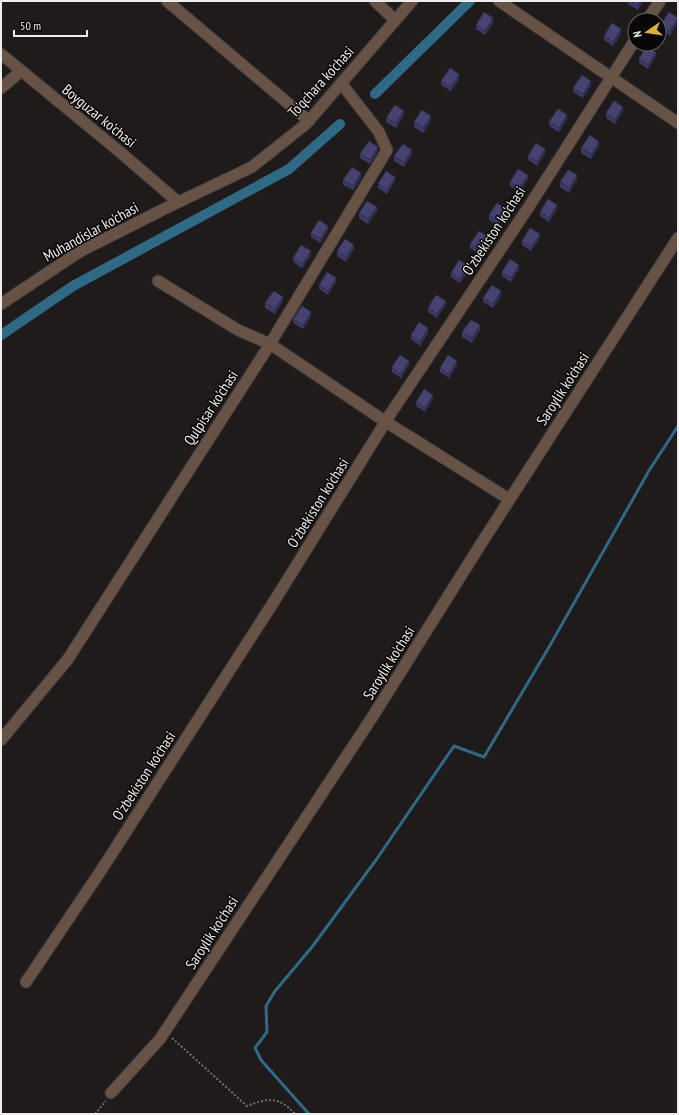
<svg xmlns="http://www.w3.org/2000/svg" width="679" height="1115" font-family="'PT Sans Narrow',sans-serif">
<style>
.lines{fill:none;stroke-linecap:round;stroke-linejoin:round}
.stream{stroke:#2e6a86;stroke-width:3}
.canal{stroke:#2e6a86;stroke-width:10}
.minor-casing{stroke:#3c3837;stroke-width:13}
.path{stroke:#726f6e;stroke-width:2;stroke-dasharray:2 2;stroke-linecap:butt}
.minor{stroke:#675345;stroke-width:11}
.wall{fill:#3c3a61}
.shaded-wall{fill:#312f4f}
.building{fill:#464371;stroke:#312f4f}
.labels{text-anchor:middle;stroke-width:3;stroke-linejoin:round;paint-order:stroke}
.street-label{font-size:15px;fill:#efedec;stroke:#080706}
</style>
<rect width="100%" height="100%" fill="#1f1b1a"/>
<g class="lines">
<path class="stream" d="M309 1114 261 1060 255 1048 267 1032 266 1006 275 991 312 947 376 860 454 746 484 757 549 647 650 469 678 426"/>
<g class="canal">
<path d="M375 94 470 1"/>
<path d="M1 335 73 286 289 169 340 124"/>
</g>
<defs>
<g id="minor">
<path d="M167 1 309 121"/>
<path d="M375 1 395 20"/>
<path d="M499 1 678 123"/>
<path d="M647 20 660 1"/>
<path d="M1 54 120 152 178 202"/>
<path d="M1 88 21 71"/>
<path d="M158 281 238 330 270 344 386 422 509 499"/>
<path d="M1 304 79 252 168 207 252 167 306 124 412 1"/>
<path d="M1 740 68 659 270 344 387 150 379 132 341 83"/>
<path d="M26 982 102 869 273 603 391 413 528 208 635 40"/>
<path d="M111 1093 160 1039 373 716 479 547 678 238"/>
</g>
</defs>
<use href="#minor" class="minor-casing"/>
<g class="path">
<path d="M172 1038 247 1106C268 1098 279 1096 295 1114"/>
<path d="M95 1114 106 1101"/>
</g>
<use href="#minor" class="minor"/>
</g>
<g class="wall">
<path d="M628 1H643L638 10 628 4Z"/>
<path d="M678 18 670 36 661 29V25Z"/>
<path d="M493 23 485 35 476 29V25Z"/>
<path d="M621 34 613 46 604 40V36Z"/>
<path d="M656 56 648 69 639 63V59Z"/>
<path d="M459 79 451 91 441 85V81Z"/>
<path d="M591 85 583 98 573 92V88Z"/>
<path d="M623 111 615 124 606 118V113Z"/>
<path d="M404 115 396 128 386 122V118Z"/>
<path d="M567 119 559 132 549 126V122Z"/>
<path d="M431 120 423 133 414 127V122Z"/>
<path d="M599 146 591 159 581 153V148Z"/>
<path d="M378 151 370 164 360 158V154Z"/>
<path d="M412 154 404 167 394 161V156Z"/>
<path d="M545 154 537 166 528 160V156Z"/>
<path d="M361 178 353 190 343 185V180Z"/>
<path d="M528 179 519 192 510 186V182Z"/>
<path d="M577 180 569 193 560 187V182Z"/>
<path d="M395 181 387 194 378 188V184Z"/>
<path d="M557 209 549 222 540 216V212Z"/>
<path d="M377 211 368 224 359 218V213Z"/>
<path d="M506 213 498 226 489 220V215Z"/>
<path d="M328 230 320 243 311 237V233Z"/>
<path d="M540 238 531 251 522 245V241Z"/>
<path d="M488 242 480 254 470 248V244Z"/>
<path d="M354 249 346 262 337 256V251Z"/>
<path d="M311 255 302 268 293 262V258Z"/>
<path d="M519 269 511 282 502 276V272Z"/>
<path d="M469 271 460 283 451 277V273Z"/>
<path d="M336 282 328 295 319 289V285Z"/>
<path d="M501 296 493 308 483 302V298Z"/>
<path d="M283 301 275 314 265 308V303Z"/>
<path d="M446 305 437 318 428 312V308Z"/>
<path d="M311 316 303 329 293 323V319Z"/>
<path d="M480 330 472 343 462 337V332Z"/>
<path d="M428 333 420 346 411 339V335Z"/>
<path d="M409 365 401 378 392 372V367Z"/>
<path d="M457 365 449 378 440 372V368Z"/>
<path d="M433 399 425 412 416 406V402Z"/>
</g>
<g class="shaded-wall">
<path d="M640 1H643L638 10V5Z"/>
<path d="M493 18V23L485 35V31Z"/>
<path d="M678 19V23L670 36V31Z"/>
<path d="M621 29V34L613 46V42Z"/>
<path d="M656 52V56L648 69V65Z"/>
<path d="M459 74V79L451 91V87Z"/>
<path d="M591 81V85L583 98V94Z"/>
<path d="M623 107V111L615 124V119Z"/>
<path d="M404 111V115L396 128V123Z"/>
<path d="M567 115V119L559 132V128Z"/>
<path d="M431 116V120L423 133V128Z"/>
<path d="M599 142V146L591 159V154Z"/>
<path d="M378 147V151L370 164V160Z"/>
<path d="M545 149V154L537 166V162Z"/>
<path d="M412 150V154L404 167V163Z"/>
<path d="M361 173V178L353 190V186Z"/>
<path d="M528 175V179L519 192V188Z"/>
<path d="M577 175V180L569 193V188Z"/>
<path d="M395 177V181L387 194V190Z"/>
<path d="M557 205V209L549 222V218Z"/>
<path d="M377 207V211L368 224V219Z"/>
<path d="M506 209V213L498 226V221Z"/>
<path d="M328 226V230L320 243V239Z"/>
<path d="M540 234V238L531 251V247Z"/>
<path d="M488 237V242L480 254V250Z"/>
<path d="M354 245V249L346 262V257Z"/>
<path d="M311 251V255L302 268V264Z"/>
<path d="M519 265V269L511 282V278Z"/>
<path d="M469 266V271L460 283V279Z"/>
<path d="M336 278V282L328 295V291Z"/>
<path d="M501 291V296L493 308V304Z"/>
<path d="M283 297V301L275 314V309Z"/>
<path d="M446 301V305L437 318V314Z"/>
<path d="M311 312V316L303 329V325Z"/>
<path d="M480 325V330L472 343V338Z"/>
<path d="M428 328V333L420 346V341Z"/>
<path d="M409 361V365L401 378V374Z"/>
<path d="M457 361V365L449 378V374Z"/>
<path d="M433 395V399L425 412V408Z"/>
</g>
<g class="building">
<path d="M631 1H640L638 5Z"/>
<path d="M484 12 493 18 485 31 476 25Z"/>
<path d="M669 12 678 18 670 31 661 25Z"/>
<path d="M612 23 621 29 613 42 604 36Z"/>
<path d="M647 46 656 52 648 65 639 59Z"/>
<path d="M450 68 459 74 451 87 441 81Z"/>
<path d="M582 75 591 81 583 94 573 88Z"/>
<path d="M614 101 623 107 615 119 606 113Z"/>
<path d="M395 105 404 111 396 123 386 118Z"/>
<path d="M558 109 567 115 559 128 549 122Z"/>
<path d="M422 110 431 116 423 128 414 122Z"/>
<path d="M590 135 599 142 591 154 581 148Z"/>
<path d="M369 141 378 147 370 160 360 154Z"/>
<path d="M536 143 545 149 537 162 528 156Z"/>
<path d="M403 144 412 150 404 163 394 156Z"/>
<path d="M352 167 361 173 353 186 343 180Z"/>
<path d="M518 169 528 175 519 188 510 182Z"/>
<path d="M568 170 577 175 569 188 560 182Z"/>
<path d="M386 171 395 177 387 190 378 184Z"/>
<path d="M548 199 557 205 549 218 540 212Z"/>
<path d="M367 201 377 207 368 219 359 213Z"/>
<path d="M497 203 506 209 498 221 489 215Z"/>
<path d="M319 220 328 226 320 239 311 233Z"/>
<path d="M530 228 540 234 531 247 522 241Z"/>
<path d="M479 231 488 237 480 250 470 244Z"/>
<path d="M345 239 354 245 346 257 337 251Z"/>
<path d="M301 245 311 251 302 264 293 258Z"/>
<path d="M510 259 519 265 511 278 502 272Z"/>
<path d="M459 260 469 266 460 279 451 273Z"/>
<path d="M327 272 336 278 328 291 319 285Z"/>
<path d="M492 285 501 291 493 304 483 298Z"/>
<path d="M274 291 283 297 275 309 265 303Z"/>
<path d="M436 295 446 301 437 314 428 308Z"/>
<path d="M302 306 311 312 303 325 293 319Z"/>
<path d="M471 320 480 325 472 338 462 332Z"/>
<path d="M419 322 428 328 420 341 411 335Z"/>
<path d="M400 355 409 361 401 374 392 367Z"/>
<path d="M448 355 457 361 449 374 440 368Z"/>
<path d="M424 389 433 395 425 408 416 402Z"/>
</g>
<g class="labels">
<g class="street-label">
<text transform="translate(321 82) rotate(-48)" y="5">To'qchara ko'chasi</text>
<text transform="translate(99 116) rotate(39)" y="5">Boyguzar ko'chasi</text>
<text transform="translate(494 231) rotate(-57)" y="5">O'zbekiston ko'chasi</text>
<text transform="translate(91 232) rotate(-29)" y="5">Muhandislar ko'chasi</text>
<text transform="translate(563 389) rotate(-57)" y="5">Saroylik ko'chasi</text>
<text transform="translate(211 408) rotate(-57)" y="5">Qulpisar ko'chasi</text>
<text transform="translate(318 503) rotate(-58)" y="5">O'zbekiston ko'chasi</text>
<text transform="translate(389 663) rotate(-58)" y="5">Saroylik ko'chasi</text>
<text transform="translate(144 776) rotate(-57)" y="5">O'zbekiston ko'chasi</text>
<text transform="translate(212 933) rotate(-57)" y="5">Saroylik ko'chasi</text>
</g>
</g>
<rect width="679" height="1115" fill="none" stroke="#efedec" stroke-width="4"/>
<g transform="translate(647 32) rotate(257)"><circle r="19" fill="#080706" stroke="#646362"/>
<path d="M0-3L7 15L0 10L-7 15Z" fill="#dab333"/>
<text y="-6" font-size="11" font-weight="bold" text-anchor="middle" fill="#efedec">N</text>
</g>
<path d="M14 30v6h73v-6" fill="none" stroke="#efedec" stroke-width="2"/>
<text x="20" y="30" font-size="12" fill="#efedec" stroke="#080706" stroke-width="3" paint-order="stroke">50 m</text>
</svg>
